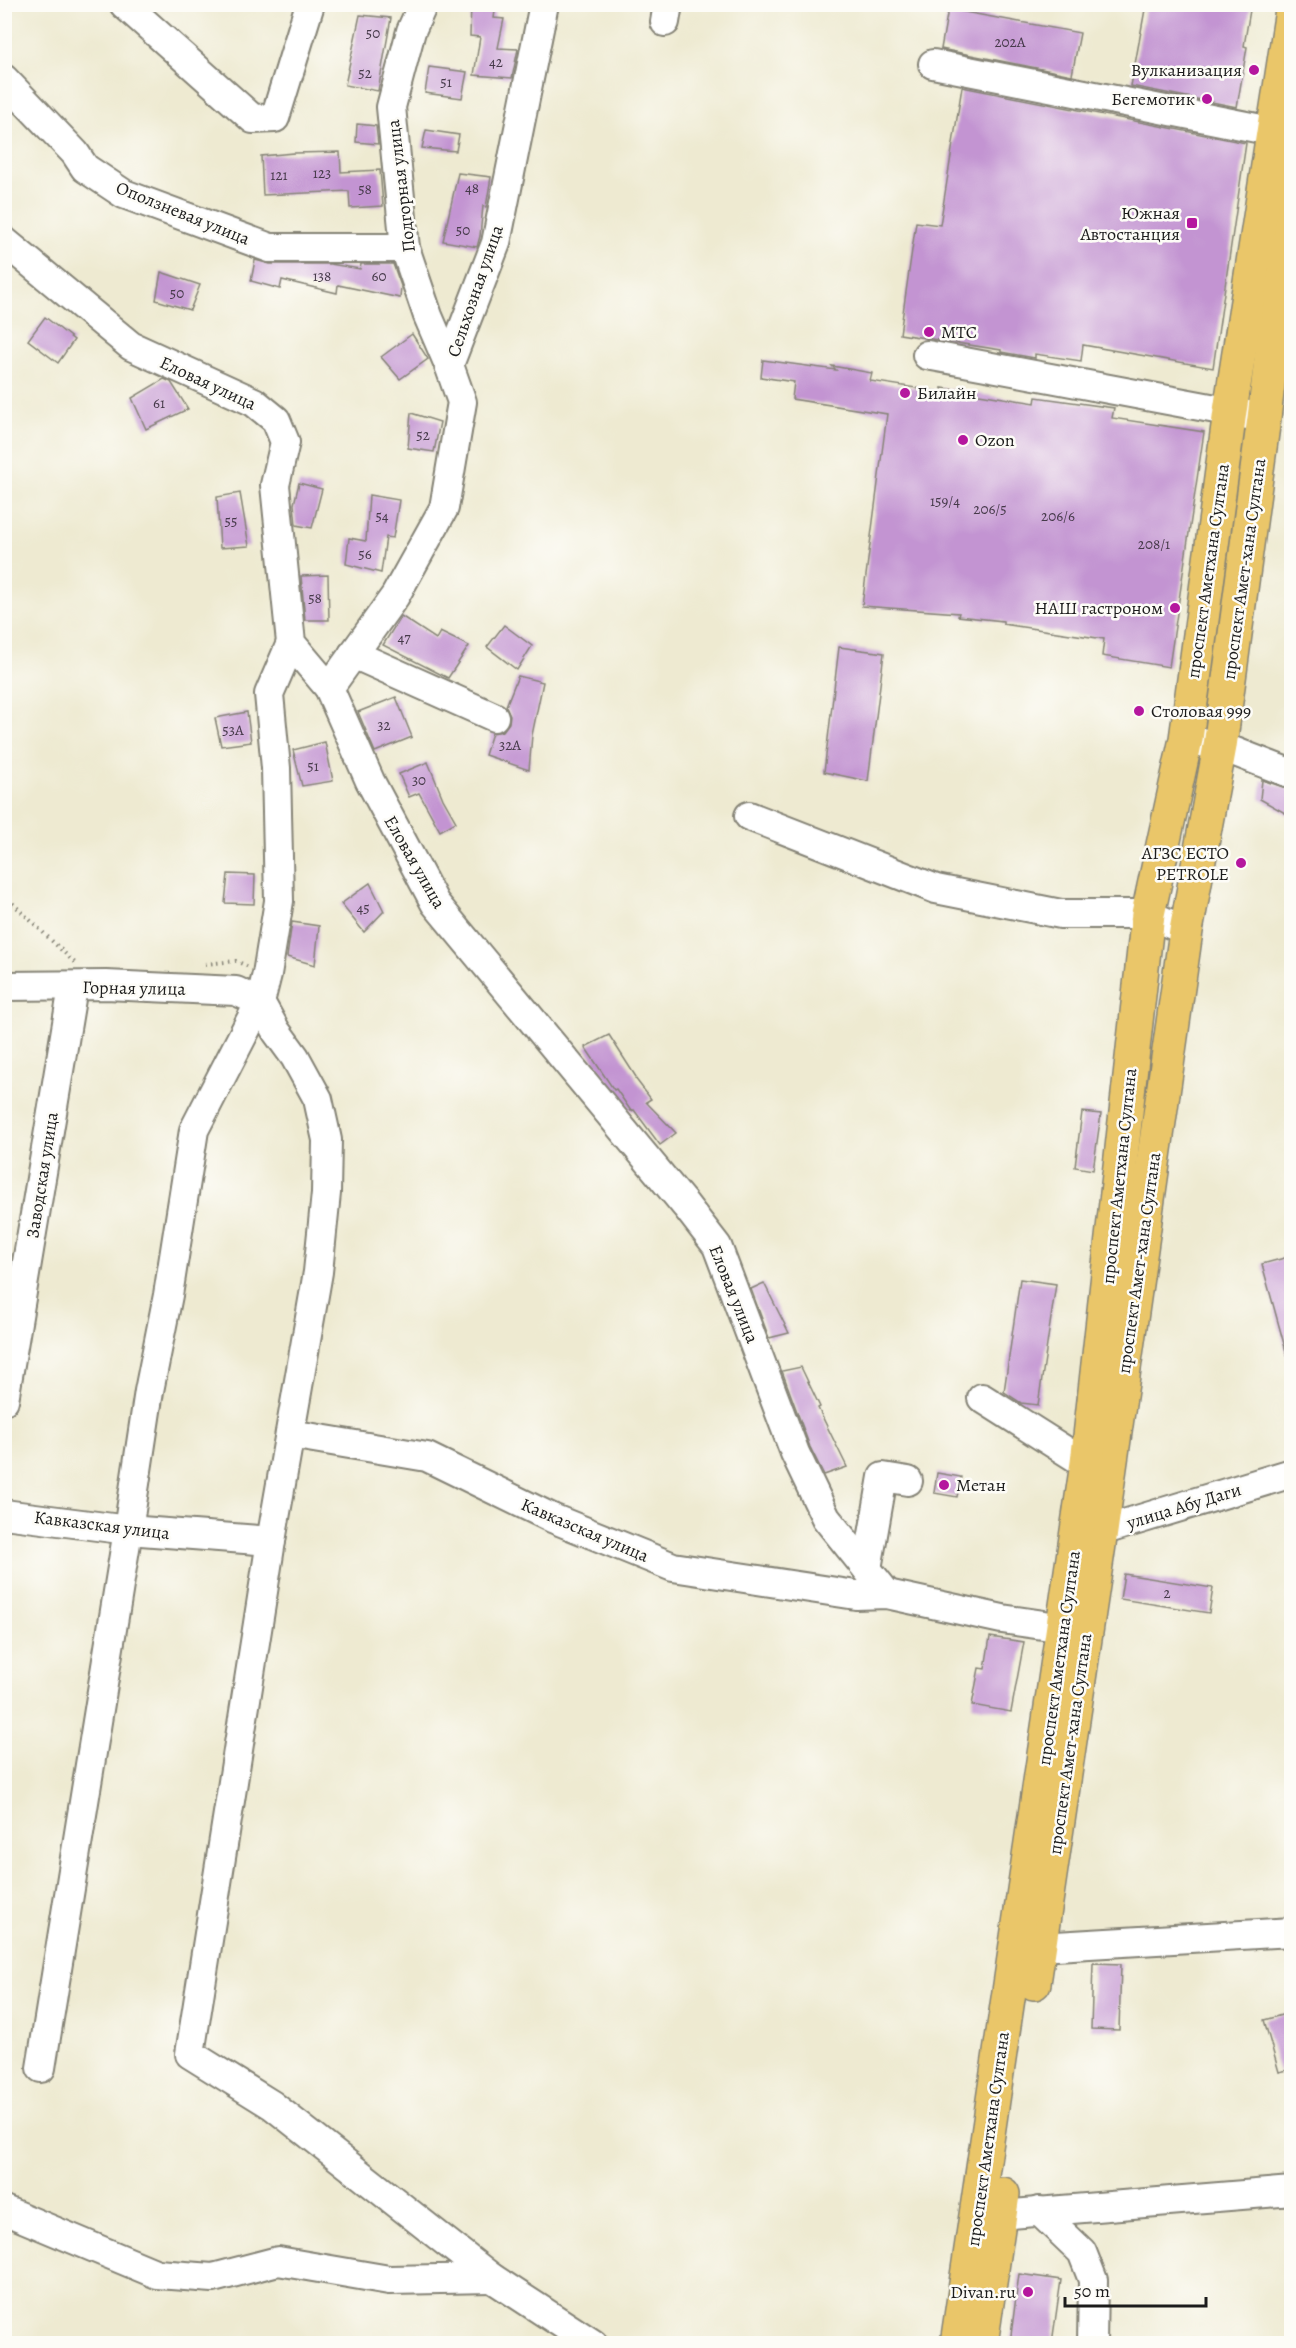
<svg xmlns="http://www.w3.org/2000/svg" width="1296" height="2348" font-family="Alegreya,serif">
<style>
.building{fill:#c394d2}
.lines{fill:none;stroke-linecap:round;stroke-linejoin:round}
.minor-casing{stroke:#858376;stroke-width:32}
.major-casing{stroke:#858376;stroke-width:36}
.path{stroke:#858376;stroke-width:4;stroke-dasharray:1.5 4.5;stroke-linecap:butt}
.minor{stroke:#fff;stroke-width:28}
.major{stroke:#eac669;stroke-width:33}
.poi-dot{fill:#b5179e;stroke:#fdfcf7;stroke-width:2}
.labels{text-anchor:middle;stroke-width:5;stroke-linejoin:round;paint-order:stroke}
.number-label{font-size:15px;fill:#463a4a}
.poi-label{font-size:18px;fill:#1c1c1c;stroke:#fdfcf7;text-anchor:end}
.street-label{font-size:18px;fill:#1c1c1c;stroke:#fdfcf7}
</style>
<rect width="100%" height="100%" fill="#fdfcf7"/>
<filter id="ink" filterUnits="userSpaceOnUse"><feTurbulence type="fractalNoise" baseFrequency=".0167" numOctaves="2"/><feDisplacementMap in="SourceGraphic" scale="12" xChannelSelector="R" yChannelSelector="G"/><feConvolveMatrix kernelMatrix="1 2 1 2 8 2 1 2 1" color-interpolation-filters="sRGB"/></filter>
<filter id="wash" filterUnits="userSpaceOnUse"><feTurbulence type="fractalNoise" baseFrequency=".008" numOctaves="4" result="noise"/><feDisplacementMap in="SourceGraphic" scale="24" xChannelSelector="R" yChannelSelector="G"/><feGaussianBlur stdDeviation="1.35" result="paint"/><feColorMatrix in="noise" values="0 0 0 0 0 0 0 0 0 0 0 0 0 0 0 0 0 1.4 0 .05"/><feComposite in="paint" operator="in"/></filter>
<g filter="url(#wash)">
<rect width="100%" height="100%" fill="#eeead1"/>
<g id="blocks">
<g class="building">
<path d="M471 4H496L494 18 504 19 498 48 518 49 512 78 474 75 480 37 470 36Z"/>
<path d="M1146 4H1251L1244 46 1247 47 1237 107 1131 86Z"/>
<path d="M948 9 1080 33 1072 75 941 49Z"/>
<path d="M360 15 391 18 378 91 345 85Z"/>
<path d="M429 67 467 72 462 98 425 93Z"/>
<path d="M962 87 1246 143 1213 368 1083 345 1081 361 1035 354V358L1001 352V350L900 334 916 222 940 225Z"/>
<path d="M357 124 376 126 378 144 356 142Z"/>
<path d="M426 130 459 135 456 151 422 148Z"/>
<path d="M340 152 341 172 380 170 383 206 350 208 349 191 263 195 261 156 294 153Z"/>
<path d="M458 173 491 177 486 207 483 206 480 236 477 247 443 241Z"/>
<path d="M255 260 270 264H330L360 269 361 264H393L401 286 400 298 338 285 337 293 282 280 280 289 251 281Z"/>
<path d="M161 272 200 285 190 310 156 300Z"/>
<path d="M45 317 74 340 58 363 28 340Z"/>
<path d="M412 334 428 359 400 379 381 357Z"/>
<path d="M763 360 836 370 832 366 872 373 870 381 942 392V388L1035 403 1036 397 1114 408 1112 418 1204 432 1169 667 1102 656 1104 639 1003 624V621L958 616 959 613 862 606 887 414 792 399 794 382 761 377Z"/>
<path d="M164 379 171 382 188 409 146 429 132 398Z"/>
<path d="M411 413 440 422 434 452 408 448Z"/>
<path d="M299 483 322 489 312 528 296 525 294 504Z"/>
<path d="M240 493 249 546 220 548 217 497Z"/>
<path d="M369 495 399 500 393 538 386 537 381 573 346 564 349 538 366 541Z"/>
<path d="M328 575 329 620H305L301 576Z"/>
<path d="M401 616 436 639 440 632 469 646 448 678 383 645Z"/>
<path d="M504 625 532 646 517 670 487 647Z"/>
<path d="M839 647 884 653 868 781 824 772Z"/>
<path d="M518 676 543 682 532 735 529 770 485 755 492 733 503 731 509 723 510 715 506 706Z"/>
<path d="M396 697 412 737 375 752 358 712Z"/>
<path d="M247 712 251 742 221 746 215 718Z"/>
<path d="M325 742 333 781 302 786 293 750Z"/>
<path d="M428 762 443 799 456 822 440 831 419 793 409 797 399 774Z"/>
<path d="M1262 780 1292 790V817L1260 799Z"/>
<path d="M228 874 255 875 254 904 225 903Z"/>
<path d="M370 883 384 911 364 932 341 904Z"/>
<path d="M292 922 319 926 315 965 287 957Z"/>
<path d="M609 1035 636 1077 635 1078 651 1099 646 1102 676 1133 660 1145 634 1110 631 1111 616 1089 614 1090 585 1047Z"/>
<path d="M1082 1112 1101 1114 1093 1170 1075 1167Z"/>
<path d="M1292 1256V1355H1287L1262 1264Z"/>
<path d="M1020 1279 1056 1284 1038 1405 1021 1403 1004 1392Z"/>
<path d="M764 1283 789 1333 769 1338 751 1289Z"/>
<path d="M801 1367 820 1407 818 1408 847 1467 824 1475 810 1447 782 1371Z"/>
<path d="M937 1473 961 1477 957 1497 934 1493Z"/>
<path d="M1124 1574 1213 1588 1209 1613 1120 1599Z"/>
<path d="M990 1637 1024 1642 1011 1712 972 1705 979 1668 985 1669Z"/>
<path d="M1093 1963 1121 1964 1119 2030 1091 2029Z"/>
<path d="M1292 2012V2069L1279 2072 1264 2020Z"/>
<path d="M1019 2274 1061 2280 1052 2343H1010Z"/>
</g>
</g>
</g>
<g filter="url(#ink)">
<use href="#blocks" fill-opacity="0" stroke="#858376" stroke-width="1.5"/>
<g class="lines">
<defs>
<g id="minor">
<path d="M124 4 253 119 275 118 310 4"/>
<path d="M423 4 411 31 391 107 405 248 428 316 449 365"/>
<path d="M665 22 668 4"/>
<path d="M933 64 1292 135"/>
<path d="M4 79 75 153 85 168 124 194 270 248H405"/>
<path d="M4 241 131 346 254 402 276 420 285 442 275 485 291 643 329 688 370 781 435 903 686 1206 717 1246 795 1453 826 1518 887 1594"/>
<path d="M927 355 1264 418"/>
<path d="M353 654 494 717"/>
<path d="M329 688 395 596 444 508 462 402 449 365 496 243 544 4"/>
<path d="M1186 739 1220 746 1292 774"/>
<path d="M749 816 936 889 1061 914H1148L1186 931"/>
<path d="M4 986 106 985 236 991 260 1002"/>
<path d="M260 1002 276 1031 295 1057 318 1099 327 1140 326 1193 318 1272 271 1541 190 2054 272 2105 492 2278 593 2344"/>
<path d="M982 1398 1102 1474"/>
<path d="M4 1400 73 987"/>
<path d="M290 1434 427 1457 552 1518 673 1567 856 1595 887 1594 1002 1619 1085 1631"/>
<path d="M4 1514 128 1530 271 1541"/>
<path d="M1083 1522 1101 1531 1292 1473"/>
<path d="M867 1569 883 1477 908 1481"/>
<path d="M1020 1936 1039 1947 1292 1932"/>
<path d="M41 2068 128 1530 149 1391 168 1295 194 1130 260 1002 267 974 279 901 276 768 269 694 291 643"/>
<path d="M980 2203 1000 2215 1292 2191"/>
<path d="M4 2210 157 2274 213 2278 278 2261 389 2280 492 2278"/>
<path d="M1039 2211 1082 2252 1093 2280 1092 2344"/>
</g>
<g id="major">
<path d="M1034 1983 1101 1531 1186 931 1220 746 1264 418 1292 182"/>
<path d="M957 2344 1087 1463 1148 914 1186 739 1230 411 1292 10"/>
<path d="M981 2344 1003 2194"/>
</g>
</defs>
<use href="#minor" class="minor-casing"/>
<use href="#major" class="major-casing"/>
<g class="path">
<path d="M4 895 75 963"/>
<path d="M205 964 236 961 247 966"/>
</g>
<use href="#minor" class="minor"/>
<use href="#major" class="major"/>
</g>
</g>
<g class="poi-dot">
<circle cx="1254" cy="70" r="6"/>
<circle cx="1207" cy="99" r="6"/>
<rect x="1186" y="217" width="12" height="12" rx="3"/>
<circle cx="929" cy="332" r="6"/>
<circle cx="905" cy="393" r="6"/>
<circle cx="963" cy="440" r="6"/>
<circle cx="1175" cy="608" r="6"/>
<circle cx="1139" cy="711" r="6"/>
<circle cx="1241" cy="863" r="6"/>
<circle cx="944" cy="1485" r="6"/>
<circle cx="1028" cy="2292" r="6"/>
</g>
<g class="labels">
<g class="number-label">
<text x="373" y="38">50</text>
<text x="1010" y="47">202А</text>
<text x="496" y="67">42</text>
<text x="365" y="78">52</text>
<text x="446" y="87">51</text>
<text x="322" y="178">123</text>
<text x="279" y="180">121</text>
<text x="472" y="193">48</text>
<text x="365" y="194">58</text>
<text x="463" y="235">50</text>
<text x="322" y="281">138</text>
<text x="379" y="281">60</text>
<text x="177" y="298">50</text>
<text x="159" y="408">61</text>
<text x="423" y="440">52</text>
<text x="945" y="506">159/4</text>
<text x="990" y="514">206/5</text>
<text x="382" y="521">54</text>
<text x="1058" y="521">206/6</text>
<text x="231" y="526">55</text>
<text x="1154" y="549">208/1</text>
<text x="365" y="559">56</text>
<text x="315" y="603">58</text>
<text x="404" y="643">47</text>
<text x="384" y="730">32</text>
<text x="233" y="735">53А</text>
<text x="510" y="750">32А</text>
<text x="313" y="771">51</text>
<text x="419" y="785">30</text>
<text x="363" y="913">45</text>
<text x="1167" y="1598">2</text>
</g>
<g class="poi-label">
<text x="1242" y="76">Вулканизация</text>
<text x="1195" y="105">Бегемотик</text>
<text x="1180" y="219">Южная<tspan x="1180" dy="21">Автостанция</tspan></text>
<text x="941" y="338" text-anchor="start">МТС</text>
<text x="917" y="399" text-anchor="start">Билайн</text>
<text x="975" y="446" text-anchor="start">Ozon</text>
<text x="1163" y="614">НАШ гастроном</text>
<text x="1151" y="717" text-anchor="start">Столовая 999</text>
<text x="1229" y="859">АГЗС ECTO<tspan x="1229" dy="21">PETROLE</tspan></text>
<text x="956" y="1491" text-anchor="start">Метан</text>
<text x="1016" y="2298">Divan.ru</text>
</g>
<g class="street-label">
<text transform="translate(401 186) rotate(-97)" y="6">Подгорная улица</text>
<text transform="translate(183 213) rotate(22)" y="6">Оползневая улица</text>
<text transform="translate(475 291) rotate(-71)" y="6">Сельхозная улица</text>
<text transform="translate(208 383) rotate(25)" y="6">Еловая улица</text>
<text transform="translate(1244 569) rotate(-82)" y="6">проспект Амет-хана Султана</text>
<text transform="translate(1208 571) rotate(-82)" y="6">проспект Аметхана Султана</text>
<text transform="translate(415 862) rotate(60)" y="6">Еловая улица</text>
<text transform="translate(134 988) rotate(1)" y="6">Горная улица</text>
<text transform="translate(42 1175) rotate(-81)" y="6">Заводская улица</text>
<text transform="translate(1119 1176) rotate(-84)" y="6">проспект Аметхана Султана</text>
<text transform="translate(1139 1263) rotate(-82)" y="6">проспект Амет-хана Султана</text>
<text transform="translate(734 1294) rotate(68)" y="6">Еловая улица</text>
<text transform="translate(1184 1506) rotate(-17)" y="6">улица Абу Даги</text>
<text transform="translate(102 1525) rotate(7)" y="6">Кавказская улица</text>
<text transform="translate(585 1530) rotate(23)" y="6">Кавказская улица</text>
<text transform="translate(1059 1658) rotate(-82)" y="6">проспект Аметхана Султана</text>
<text transform="translate(1070 1744) rotate(-82)" y="6">проспект Амет-хана Султана</text>
<text transform="translate(988 2139) rotate(-82)" y="6">проспект Аметхана Султана</text>
</g>
</g>
<rect width="1296" height="2348" fill="none" stroke="#fdfcf7" stroke-width="24"/>
<path d="M1065 2297v9h141v-9" fill="none" stroke="#1c1c1c" stroke-width="3"/>
<text x="1074" y="2297" font-size="18" fill="#1c1c1c" stroke="#fdfcf7" stroke-width="4.5" paint-order="stroke">50 m</text>
</svg>
